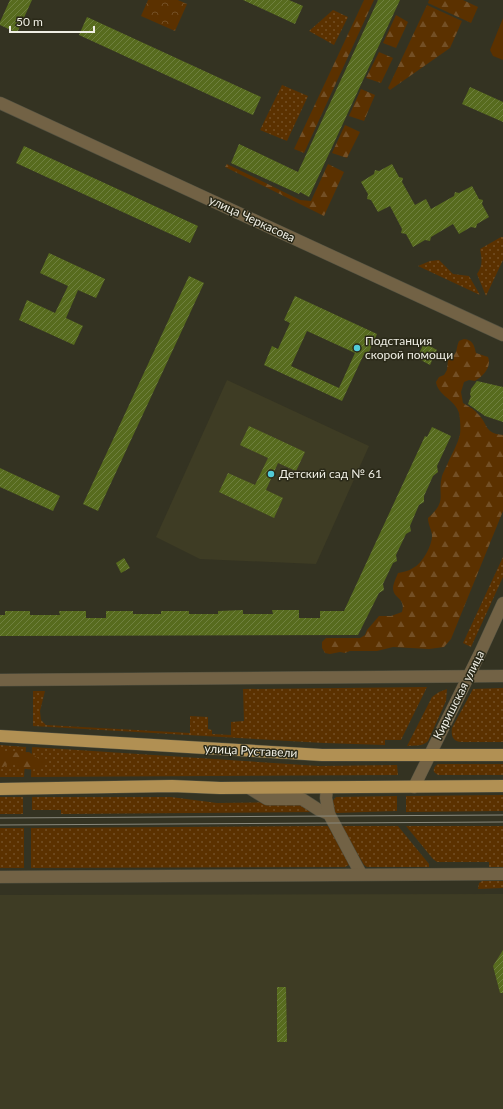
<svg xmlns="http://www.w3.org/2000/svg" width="503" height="1109" font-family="Lato,sans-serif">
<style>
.built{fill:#3e3c24}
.grass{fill:url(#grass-dots)}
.forest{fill:url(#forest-firs)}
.park{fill:url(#park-crowns)}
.pitch{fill:#5b3100}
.building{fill:url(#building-hatch);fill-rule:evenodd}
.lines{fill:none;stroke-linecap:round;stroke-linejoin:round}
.minor-casing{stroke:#525141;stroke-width:13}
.major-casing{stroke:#525141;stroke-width:13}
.minor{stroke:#726245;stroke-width:12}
.major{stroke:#b19053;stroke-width:12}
.tram{stroke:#89887b;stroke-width:1}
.poi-dot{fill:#52cbd8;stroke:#2a2918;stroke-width:1.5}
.labels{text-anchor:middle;stroke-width:3;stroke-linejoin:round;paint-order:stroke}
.street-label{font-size:12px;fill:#efeee4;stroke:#2a2918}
.poi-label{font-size:12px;fill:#efeee4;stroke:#2a2918;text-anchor:start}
</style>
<defs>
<pattern id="grass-dots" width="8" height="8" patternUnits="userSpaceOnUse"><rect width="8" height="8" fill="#5b3100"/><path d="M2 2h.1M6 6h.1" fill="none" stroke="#734f25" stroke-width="1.8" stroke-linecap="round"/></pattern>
<pattern id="forest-firs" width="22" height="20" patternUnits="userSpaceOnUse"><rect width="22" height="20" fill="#5b3100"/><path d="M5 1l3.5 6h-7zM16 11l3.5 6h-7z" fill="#734f25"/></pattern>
<pattern id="park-crowns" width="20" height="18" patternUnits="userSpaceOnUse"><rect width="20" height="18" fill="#5b3100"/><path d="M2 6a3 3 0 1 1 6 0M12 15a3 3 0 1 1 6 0" fill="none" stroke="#734f25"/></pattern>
<pattern id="building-hatch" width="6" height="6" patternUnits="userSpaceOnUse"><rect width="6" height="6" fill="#576b1e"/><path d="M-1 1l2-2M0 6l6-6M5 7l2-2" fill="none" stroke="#6f803f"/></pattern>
</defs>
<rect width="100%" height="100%" fill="#343322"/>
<g class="built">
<path d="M227 380 369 446 316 564 200 559 156 537Z"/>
<path d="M503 894V1109H0V895Z"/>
</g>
<g class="grass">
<path d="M333 10 348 17 334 45 309 31Z"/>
<path d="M282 85 308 96 287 141 260 130Z"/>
<path d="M501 237H503V260L486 296 477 274C483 265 482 260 480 249Z"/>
<path d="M439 260 453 274 469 276 480 295 418 266 430 261Z"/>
<path d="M503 557V577L471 647 463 643Z"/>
<path d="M427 687 401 740H385V745L324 743 33 726V691H45L40 711 41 720 46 725 190 733V716L208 717V729L212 730V734L231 735V722L244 721 243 689Z"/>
<path d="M503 688V742H461C452 741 451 735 452 728L473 689Z"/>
<path d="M447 689 446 701 428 741C422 747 414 745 407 746L432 697 439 692Z"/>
<path d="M0 745 26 747 24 777H0Z"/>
<path d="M32 747 319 766 397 765 398 775 31 777Z"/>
<path d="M438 764H503V775H438L434 772C433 768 435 766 438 764Z"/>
<path d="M503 795V811L406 812V796Z"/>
<path d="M397 796V811L335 813 333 810 332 802 336 797Z"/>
<rect x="0" y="797" width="23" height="17"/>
<path d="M32 797H171L217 803 296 802 316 812 61 814V810H32Z"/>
<path d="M328 826 348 861 349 865 345 867 31 868V828Z"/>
<path d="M341 826H398L429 864V867H367L364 865Z"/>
<path d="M503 826V867H489V862H437L433 859 406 826Z"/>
<rect x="0" y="828" width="24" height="40"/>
<path d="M482 881H503V888L478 889 479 883Z"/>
</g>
<g class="forest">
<path d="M364 0H374L304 153 294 149Z"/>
<path d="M429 0H463L478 7 471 23 428 3Z"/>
<path d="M427 5 462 21 450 48 390 90 388 88Z"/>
<path d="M396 15 408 22 396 48 383 43Z"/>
<path d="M379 52 393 58 381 83 366 78Z"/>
<path d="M361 89 375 95 364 121 349 116Z"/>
<path d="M345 125 360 132 347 158 332 153Z"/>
<path d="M227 164 300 200 311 201 328 164 344 172 324 216 225 167Z"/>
<path d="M464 339C473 340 474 345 476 353L488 357C492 367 483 376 475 381L469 380 464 382 461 392 463 403C468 406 474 409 477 413 489 424 483 433 503 435V511L451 639 444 647 429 649 393 647 377 651H350L345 653 340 652 330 654 325 653 322 648V642L326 638H360L365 635 367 630 379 616H391L402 612C406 598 394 599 393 589 393 584 396 578 398 573 403 572 409 571 413 568 422 564 432 546 432 536 432 530 428 525 428 518 448 500 437 497 442 476 443 473 445 469 447 465 451 455 458 444 460 434 461 429 460 418 459 413 455 399 438 396 436 382L439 377 444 375 447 370 448 359C459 354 455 350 459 341Z"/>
<path d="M29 752 39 759 44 760 47 763 43 768C38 769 32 770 26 769 20 769 15 761 8 764 5 765 3 768 0 769V753Z"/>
</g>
<path class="park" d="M148 0H178L187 4 175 31 141 16Z"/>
<path class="pitch" d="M503 18V60L493 56 490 50Z"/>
<g class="building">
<path d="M10 0H32L17 33 0 25V22Z"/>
<path d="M243 0H289L303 6 295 24Z"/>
<path d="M378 0H400L309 197 300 192 299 194 231 163 239 144 298 172Z"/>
<path d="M87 17 261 97 253 115 79 35Z"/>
<path d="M470 87 503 102V122L462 104Z"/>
<path d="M24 146 198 226 190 243 16 163Z"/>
<path d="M392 164 399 177 403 178 402 182 415 205 426 199 431 209 454 196 455 192 459 193 472 186 479 199 483 200 482 204 489 217 477 224 476 228 471 227 459 234 453 224 431 237 430 241 425 240 413 247 406 234 401 233 402 229 390 206 378 212 371 200 367 199 368 194 361 182 374 174 375 170 379 171Z"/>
<path d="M49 253 105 279 96 298 78 290 66 318 83 326 74 345 19 320 27 300 55 313 68 286 40 273Z"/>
<path d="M189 276 204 283 98 511 83 504Z"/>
<path d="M295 296 377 334 368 354 365 352 342 401 264 365 272 346 278 349 290 323 284 320ZM307 331 355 353 339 388 291 366Z"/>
<path d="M424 343 437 350 430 365 417 358Z"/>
<path d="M477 381 503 387V422L485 416 468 404 471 396 470 395 471 389Z"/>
<path d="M249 426 305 452 296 471 278 463 266 490 283 498 274 518 219 492 228 473 255 485 268 458 240 445Z"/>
<path d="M432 427 451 436 437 466 438 472 433 476 424 496V502L419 505 410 526 411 531 406 534 396 555 397 561 393 563 383 584 384 590 379 593 358 635 0 636V615H5V611H30V615H60L59 611H86V618H106V611H133V614H161V611H189V614H218V611L243 610V614H273L272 610H299V618H320V611H344L425 436 427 437Z"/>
<path d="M0 468 60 496 53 511 0 487Z"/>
<path d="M124 558 130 568 121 573 116 563Z"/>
<path d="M503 950V993H500L493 966Z"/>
<path d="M277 987H286L287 1042H277Z"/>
</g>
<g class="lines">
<defs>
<g id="minor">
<path d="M0 103 503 335"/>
<path d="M0 680 503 676"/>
<path d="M414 787 481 651 503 603"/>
<path d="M249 788 267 799H302L319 810 329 814"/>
<path d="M327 788 326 798 329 814 361 874"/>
<path d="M0 877 503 874"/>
</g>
<g id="major">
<path d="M0 736 322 755H503"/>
<path d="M0 789 172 786 220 788 503 786"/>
</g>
</defs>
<use href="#minor" class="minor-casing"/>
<use href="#major" class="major-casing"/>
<use href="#minor" class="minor"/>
<use href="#major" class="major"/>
<g class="tram">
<path d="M0 818 503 815"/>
<path d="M0 825 503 822"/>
</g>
</g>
<g class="poi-dot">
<circle cx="357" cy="348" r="4"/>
<circle cx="271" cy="474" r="4"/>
</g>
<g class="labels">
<g class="street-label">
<text transform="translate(252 219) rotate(25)" y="4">улица Черкасова</text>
<text transform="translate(459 695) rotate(-63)" y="4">Киришская улица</text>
<text transform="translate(251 751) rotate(3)" y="4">улица Руставели</text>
</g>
<g class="poi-label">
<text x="365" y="345">Подстанция<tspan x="365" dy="14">скорой помощи</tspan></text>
<text x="279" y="478">Детский сад № 61</text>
</g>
</g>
<path d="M10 26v6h84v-6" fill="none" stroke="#efeee4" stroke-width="2"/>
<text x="16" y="26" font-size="12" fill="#efeee4" stroke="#2a2918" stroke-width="3" paint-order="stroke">50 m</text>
</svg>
